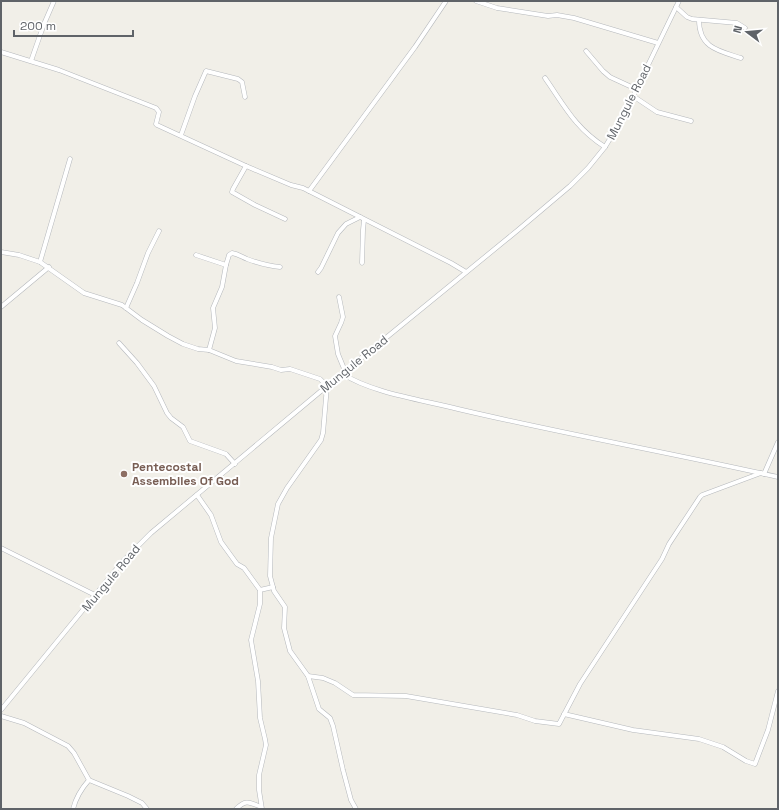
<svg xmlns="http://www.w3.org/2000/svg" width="779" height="810" font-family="'Space Grotesk',sans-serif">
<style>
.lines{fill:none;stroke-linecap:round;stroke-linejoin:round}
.minor-casing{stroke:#b5b8bc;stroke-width:5}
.minor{stroke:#fff;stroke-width:4}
.education-dot{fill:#8d6e63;stroke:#fff;stroke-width:1.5}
.labels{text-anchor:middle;stroke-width:4;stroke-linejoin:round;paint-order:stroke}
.street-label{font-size:12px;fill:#5f6368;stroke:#fff}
.education-label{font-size:12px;font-weight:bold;fill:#785e54;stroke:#fff;text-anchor:start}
</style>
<rect width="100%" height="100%" fill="#f1efe8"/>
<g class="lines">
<defs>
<g id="minor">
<path d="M476 1 497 8 548 16 557 15 574 18 658 43"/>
<path d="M676 7 687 17 692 19 737 23 745 28"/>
<path d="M699 20C699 48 719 51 741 58"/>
<path d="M586 51 603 71 610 77 636 89"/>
<path d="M1 52 59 70 156 108 159 112 156 124 157 125 246 166 291 185 303 188 451 263 466 272"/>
<path d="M31 61 44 24 54 1"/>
<path d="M545 78C564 105 575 128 605 147"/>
<path d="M633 96 657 112 691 121"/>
<path d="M181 135 195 96 206 71 238 79 242 82 245 97"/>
<path d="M246 166 233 189 232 192 255 205 285 219"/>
<path d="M309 191 415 47 446 1"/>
<path d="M1 252 19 255 40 262 84 293 122 305 142 320 168 336 183 344 198 349 209 350 236 361 272 367 281 370 290 369 320 379 327 386 323 433 321 440 287 488 278 504 271 538 270 576 274 591 285 607 284 628 290 651 308 676 319 709 330 718 333 726 343 770 351 800 356 809"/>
<path d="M196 255 226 265"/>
<path d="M40 262 70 159"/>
<path d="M362 263 363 230 364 220"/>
<path d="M318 272 321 268 338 233 346 224 360 217"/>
<path d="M339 297 343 317 341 323 335 336 338 354 345 371"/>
<path d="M1 307 49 267"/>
<path d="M126 308 137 283 148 253 159 231"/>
<path d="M119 343 137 363 154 386 167 413 171 418 183 427 190 441 226 454 235 464"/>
<path d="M209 350 215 328 213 308 222 287 226 265 229 255 232 253C238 254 242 257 247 259 258 263 269 266 280 267"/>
<path d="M343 374C372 393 423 400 458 409 564 434 672 453 778 477"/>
<path d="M764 474 778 442"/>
<path d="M197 495 211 515 221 542 237 564 244 568 260 590V604L251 640 258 681 260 718 265 739 266 745 259 775V790L262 809"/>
<path d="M1 548 95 595"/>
<path d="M260 590 273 587"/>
<path d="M308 676 323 678 335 683 353 695 406 696 517 715 535 721 559 724 580 684 662 559 669 544 700 497 702 495 761 473"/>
<path d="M1 710 123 561 151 533 327 386 518 230 570 186 588 168 605 147 622 119 679 1"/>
<path d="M564 714 633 730 699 739 723 747 746 761 755 764 768 730 778 691"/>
<path d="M1 716 24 723 68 746 74 753 89 780 128 796 142 803 147 809"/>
<path d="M73 809C76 797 81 789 89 780"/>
<path d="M236 809C246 799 249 802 261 807"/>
</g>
</defs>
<use href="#minor" class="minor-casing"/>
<use href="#minor" class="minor"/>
</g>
<circle class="education-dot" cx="124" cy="474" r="4"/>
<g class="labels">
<g class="street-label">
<text transform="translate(629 102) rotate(-63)" y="4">Mungule Road</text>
<text transform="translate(354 364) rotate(-39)" y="4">Mungule Road</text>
<text transform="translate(111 578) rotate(-50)" y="4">Mungule Road</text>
</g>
<g class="education-label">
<text x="132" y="471">Pentecostal<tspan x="132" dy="14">Assemblies Of God</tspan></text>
</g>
</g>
<rect width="779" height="810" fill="none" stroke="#5f6368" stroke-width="4"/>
<g transform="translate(747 32) rotate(286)" stroke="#ffffff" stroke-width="3" paint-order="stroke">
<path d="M0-3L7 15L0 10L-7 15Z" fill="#5f6368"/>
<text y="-6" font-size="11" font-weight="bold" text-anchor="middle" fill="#5f6368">N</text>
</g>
<path d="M14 30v6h119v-6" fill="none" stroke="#5f6368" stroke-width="2"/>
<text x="20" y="30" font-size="12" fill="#5f6368" stroke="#ffffff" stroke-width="3" paint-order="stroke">200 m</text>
</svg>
